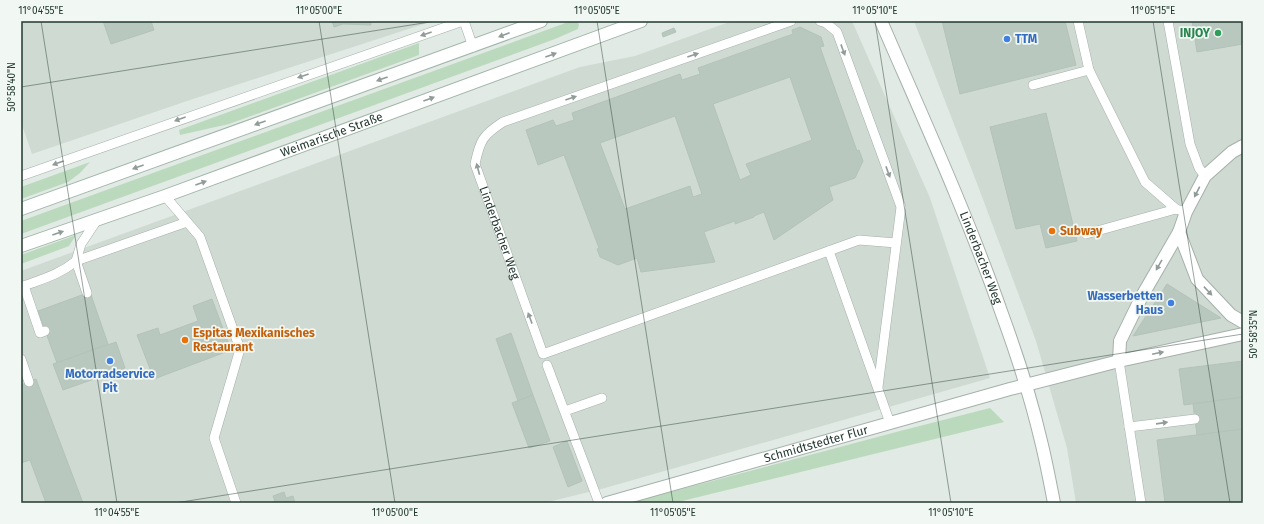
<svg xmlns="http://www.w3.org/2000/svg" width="1264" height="524" font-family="'Fira Sans',sans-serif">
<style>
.built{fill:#cfdad3}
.green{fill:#bbdabd}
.building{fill:#b9c8bf;stroke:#b4c3ba;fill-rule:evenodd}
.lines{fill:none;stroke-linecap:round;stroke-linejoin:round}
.service-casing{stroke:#a4b1aa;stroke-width:10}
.minor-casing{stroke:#a4b1aa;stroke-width:14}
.secondary-casing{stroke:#a0b5a9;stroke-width:14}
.service{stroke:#fff;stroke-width:9}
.minor{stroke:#fff;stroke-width:12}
.secondary{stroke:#fff;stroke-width:12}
.oneway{fill:#909c97}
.ticks{fill:none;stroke:#22392f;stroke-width:1;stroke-opacity:0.45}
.leisure-dot{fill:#2e9e5b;stroke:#f1f7f3;stroke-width:1.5}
.shop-dot{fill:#3f7fe0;stroke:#f1f7f3;stroke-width:1.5}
.food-dot{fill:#e8710a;stroke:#f1f7f3;stroke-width:1.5}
.labels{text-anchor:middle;stroke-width:3.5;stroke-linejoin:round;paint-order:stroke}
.leisure-label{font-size:12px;font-weight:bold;fill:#27864d;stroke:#f1f7f3;text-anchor:end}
.shop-label{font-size:12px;font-weight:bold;fill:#366cbe;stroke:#f1f7f3;text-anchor:start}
.street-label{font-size:12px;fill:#22392f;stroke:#f1f7f3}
.food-label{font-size:12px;font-weight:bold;fill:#c56008;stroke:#f1f7f3;text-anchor:start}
.neatline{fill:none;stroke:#22392f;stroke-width:1.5}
.ticks-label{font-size:10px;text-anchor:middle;fill:#22392f}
</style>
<rect width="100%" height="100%" fill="#e1eae4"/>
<g class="built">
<path d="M21 21H433L187 101 32 154 21 122Z"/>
<path d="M732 21H852L930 198 990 378 605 488 544 503H21V271L580 67 635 56Z"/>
<path d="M914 21H1243V503H1076L1067 448 1036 341 978 186Z"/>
</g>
<g class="green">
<path d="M571 21H576L579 24 578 29 555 39 21 234V221Z"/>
<path d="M419 43V55L229 124 180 135 179 130Z"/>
<path d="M90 162 80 173 68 182 21 199V187Z"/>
<path d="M76 235 69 246 21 264V255Z"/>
<path d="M990 408 1004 422 674 503H629L900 431Z"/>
</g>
<g class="building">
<path d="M103 21H151L154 30 111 44Z"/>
<path d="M332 21H371V25L343 24 334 27Z"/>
<path d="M942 21H1065L1076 65 960 94Z"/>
<path d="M1192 21H1243V44L1197 52Z"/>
<path d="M800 27 821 37 824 46 820 47 857 151 859 150 863 161 855 178 829 187 833 200 774 240 764 212 754 216V217L735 224V221L704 232 715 262 641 272 637 258 618 265 600 257 597 249 599 248 564 155 538 165 526 130 553 120 556 126 574 120 572 113 680 74 682 80 700 74 698 68 793 34 792 30ZM790 77 812 140 746 164 751 175 740 180 713 104ZM675 116 702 194 693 197 690 186 625 209 600 143Z"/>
<path d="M674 28 676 32 663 37 662 33Z"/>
<path d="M1046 113 1077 241 1046 248 1040 224 1016 229 990 127Z"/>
<path d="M1167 284 1221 318 1133 336Z"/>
<path d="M90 292 108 344 57 363 38 311Z"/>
<path d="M212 299 231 350 154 379 137 335 158 328 160 335 198 321 193 306Z"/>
<path d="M511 333 533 395 518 401 496 339Z"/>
<path d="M116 342 125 368 63 390 53 364Z"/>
<path d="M1243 361V397L1184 405 1179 369Z"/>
<path d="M36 379 83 503H46L30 460 21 463V385Z"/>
<path d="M533 395 550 441 529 448 512 403Z"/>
<path d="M1243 397V429L1197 435 1193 404Z"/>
<path d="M1243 429V503H1165L1157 440Z"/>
<path d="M567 441 582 481 568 487 553 447Z"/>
<path d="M284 492 286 498 293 496 295 503H270L275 501 273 496Z"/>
</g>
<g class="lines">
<defs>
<g id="service">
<path d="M464 21 473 47"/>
<path id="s1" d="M791 21 503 122C483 135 480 140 475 164L543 354 859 240 896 243"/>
<path d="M820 21 826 23 837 32 901 207 878 387"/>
<path d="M1078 21 1089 70 1145 182 1176 209 1186 212"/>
<path d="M1168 21 1190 144 1199 168 1205 176"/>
<path d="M1033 85 1089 70"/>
<path d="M21 176 463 21"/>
<path d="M165 196 200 237 240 349 214 438 236 503"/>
<path d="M1086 234 1176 209"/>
<path d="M829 251 890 423"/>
<path d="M24 286 40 333 45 331"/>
<path d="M21 287C42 279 59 275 76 261L187 222"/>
<path d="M87 293 76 261 81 244 97 220"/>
<path d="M21 359 29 382"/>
<path d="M1119 361 1141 503"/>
<path d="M547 365 599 503"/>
<path d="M565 411 602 398"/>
<path d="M1129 427 1195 419"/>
</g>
<g id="minor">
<path id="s2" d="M881 21C923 118 967 214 1002 314 1017 355 1031 398 1041 441 1046 461 1050 482 1054 503"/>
<path d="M1179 232 1197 279 1231 315 1243 322"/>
<path d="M1119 361 1120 341 1142 296 1179 232 1186 212 1205 176 1232 152 1243 146"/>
<path id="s3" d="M607 503 1010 389 1119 361 1243 334"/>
</g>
<g id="secondary">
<path d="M21 209 541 21"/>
<path id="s4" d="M21 246 165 196 641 21"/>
</g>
</defs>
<use href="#service" class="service-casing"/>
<use href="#minor" class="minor-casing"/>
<use href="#secondary" class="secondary-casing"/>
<use href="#service" class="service"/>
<use href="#minor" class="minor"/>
<use href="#secondary" class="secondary"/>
</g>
<defs><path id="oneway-solid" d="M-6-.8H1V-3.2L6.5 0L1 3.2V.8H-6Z"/></defs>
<g class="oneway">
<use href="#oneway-solid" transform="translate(426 34) rotate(161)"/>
<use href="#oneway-solid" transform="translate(504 35) rotate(159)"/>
<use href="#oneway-solid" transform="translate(843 50) rotate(70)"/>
<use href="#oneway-solid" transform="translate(551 55) rotate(-20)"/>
<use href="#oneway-solid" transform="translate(693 55) rotate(-19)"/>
<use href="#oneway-solid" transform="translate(303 76) rotate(161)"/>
<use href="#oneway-solid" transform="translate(382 79) rotate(160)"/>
<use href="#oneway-solid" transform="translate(571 98) rotate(-19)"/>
<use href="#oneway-solid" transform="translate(429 99) rotate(-20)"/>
<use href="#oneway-solid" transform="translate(180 119) rotate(160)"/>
<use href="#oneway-solid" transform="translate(260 123) rotate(160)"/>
<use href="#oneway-solid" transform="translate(58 163) rotate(160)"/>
<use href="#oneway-solid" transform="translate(138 167) rotate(160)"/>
<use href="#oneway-solid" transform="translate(478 169) rotate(-105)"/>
<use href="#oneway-solid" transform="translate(888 172) rotate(70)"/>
<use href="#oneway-solid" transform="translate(201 183) rotate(-20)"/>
<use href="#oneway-solid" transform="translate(1197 192) rotate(117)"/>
<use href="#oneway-solid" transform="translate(58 233) rotate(-19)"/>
<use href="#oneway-solid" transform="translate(1159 265) rotate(120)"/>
<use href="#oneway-solid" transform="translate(1208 291) rotate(47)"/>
<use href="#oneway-solid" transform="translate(530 318) rotate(-110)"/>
<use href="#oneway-solid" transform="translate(1158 353) rotate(-12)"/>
<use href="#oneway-solid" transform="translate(1162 423) rotate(-8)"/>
</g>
<path class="ticks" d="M41 21 117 503M319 21 395 503M597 21 673 503M875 21 951 503M1153 21 1230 503M21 87 436 21M175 503 1243 334"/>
<circle class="leisure-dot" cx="1218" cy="33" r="4"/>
<g class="shop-dot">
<circle cx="1007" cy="39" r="4"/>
<circle cx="1171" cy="303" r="4"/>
<circle cx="110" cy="361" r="4"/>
</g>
<g class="food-dot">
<circle cx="1052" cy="231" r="4"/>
<circle cx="185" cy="340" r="4"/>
</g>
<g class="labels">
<g class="leisure-label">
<text x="1210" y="37">INJOY</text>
</g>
<g class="shop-label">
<text x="1015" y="43">TTM</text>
<text x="1163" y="300" text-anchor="end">Wasserbetten<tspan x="1163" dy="14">Haus</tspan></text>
<text x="110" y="378" text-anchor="middle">Motorradservice<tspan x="110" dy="14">Pit</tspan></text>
</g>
<g class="street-label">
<text dy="4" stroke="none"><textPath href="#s4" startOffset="330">Weimarische Straße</textPath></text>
<text dy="4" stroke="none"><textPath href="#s1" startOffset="431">Linderbacher Weg</textPath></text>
<text dy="4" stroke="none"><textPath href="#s2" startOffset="257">Linderbacher Weg</textPath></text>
<text dy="4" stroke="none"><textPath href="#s3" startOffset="217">Schmidtstedter Flur</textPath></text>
</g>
<g class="food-label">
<text x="1060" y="235">Subway</text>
<text x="193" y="337">Espitas Mexikanisches<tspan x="193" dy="14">Restaurant</tspan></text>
</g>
</g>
<rect width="1264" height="524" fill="none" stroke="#f1f7f3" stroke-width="44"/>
<rect x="22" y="22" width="1220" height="480" class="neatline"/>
<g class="ticks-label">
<text x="41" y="14">11°04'55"E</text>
<text x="319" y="14">11°05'00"E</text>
<text x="597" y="14">11°05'05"E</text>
<text x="875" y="14">11°05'10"E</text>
<text x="1153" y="14">11°05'15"E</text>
<text transform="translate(11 87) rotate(-90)" y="4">50°58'40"N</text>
<text transform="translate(1253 334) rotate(-90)" y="4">50°58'35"N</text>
<text x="117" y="516">11°04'55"E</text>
<text x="395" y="516">11°05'00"E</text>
<text x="673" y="516">11°05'05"E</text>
<text x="951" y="516">11°05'10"E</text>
</g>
</svg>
